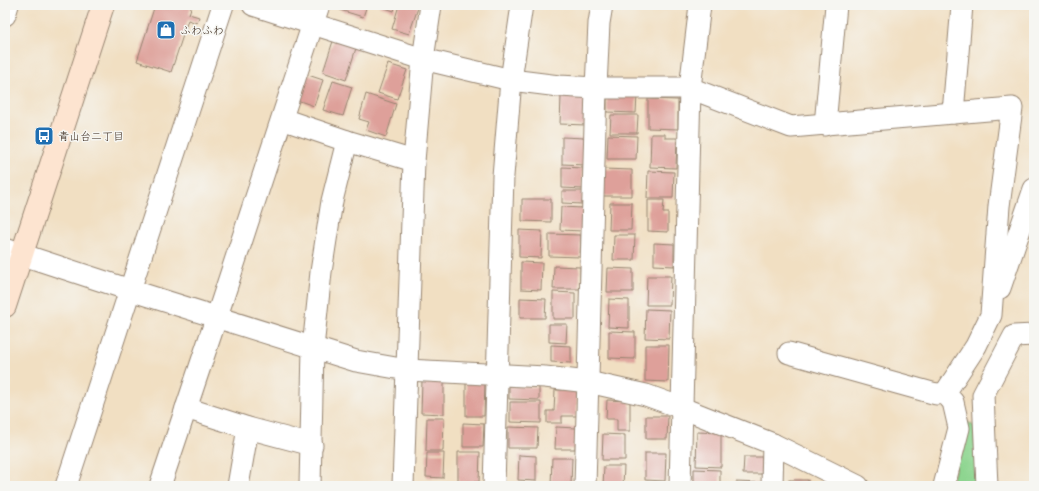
<svg xmlns="http://www.w3.org/2000/svg" width="1039" height="491" font-family="Mali,'Klee One',sans-serif">
<style>
.green{fill:#8ed590;stroke:#648057}
.building{fill:#dea09a}
.lines{fill:none;stroke-linecap:round;stroke-linejoin:round}
.street-casing{stroke:#968470;stroke-width:23}
.secondary-casing{stroke:#968470;stroke-width:24}
.street{stroke:#fff;stroke-width:21}
.secondary{stroke:#fde4d0;stroke-width:22}
.labels{text-anchor:middle;stroke-width:3;stroke-linejoin:round;paint-order:stroke}
.poi-label{font-size:11px;fill:#3b2a1e;stroke:#f6f6f2;text-anchor:start}
</style>
<rect width="100%" height="100%" fill="#f6f6f2"/>
<filter id="ink" filterUnits="userSpaceOnUse"><feTurbulence type="fractalNoise" baseFrequency=".025" numOctaves="2"/><feDisplacementMap in="SourceGraphic" scale="8" xChannelSelector="R" yChannelSelector="G"/><feConvolveMatrix kernelMatrix="1 2 1 2 8 2 1 2 1" color-interpolation-filters="sRGB"/></filter>
<filter id="wash" filterUnits="userSpaceOnUse"><feTurbulence type="fractalNoise" baseFrequency=".012" numOctaves="4" result="noise"/><feDisplacementMap in="SourceGraphic" scale="16" xChannelSelector="R" yChannelSelector="G"/><feGaussianBlur stdDeviation="0.9" result="paint"/><feColorMatrix in="noise" values="0 0 0 0 0 0 0 0 0 0 0 0 0 0 0 0 0 1.4 0 .05"/><feComposite in="paint" operator="in"/></filter>
<g filter="url(#wash)">
<rect width="100%" height="100%" fill="#f1dfc2"/>
<path class="green" d="M967 422 974 426 978 486H951Z"/>
<g id="blocks">
<g class="building">
<path d="M155 5H192L189 14 199 17 197 23 188 20 171 72 137 61Z"/>
<path d="M341 5H367L363 17 340 10Z"/>
<path d="M380 5H396L394 11 379 6Z"/>
<path d="M399 5H419L409 34 392 29Z"/>
<path d="M334 38 357 45 346 80 323 72Z"/>
<path d="M388 64 407 70 397 99 378 93Z"/>
<path d="M305 74 323 80 314 106 297 100Z"/>
<path d="M333 81 352 87 343 116 323 110Z"/>
<path d="M366 94 396 104 386 137 366 130 369 122 359 119Z"/>
<path d="M607 95H637L636 113 607 112Z"/>
<path d="M561 96H587L586 125 560 124Z"/>
<path d="M648 99 678 100V129L648 128Z"/>
<path d="M611 115H638L637 133H610Z"/>
<path d="M651 134H665V138H677L676 168 650 167Z"/>
<path d="M608 135 637 136 636 159H607Z"/>
<path d="M562 137 585 138V165L562 164Z"/>
<path d="M562 167 583 168V189L562 188Z"/>
<path d="M603 169 632 170V196H602Z"/>
<path d="M648 171 674 172 673 198H647Z"/>
<path d="M562 191H583L582 204 562 203Z"/>
<path d="M522 199H551V222L522 221Z"/>
<path d="M648 200H664L663 213H668V232L648 231Z"/>
<path d="M610 203H632L631 230H609Z"/>
<path d="M561 207 583 208V231L560 230Z"/>
<path d="M519 230 542 231 541 258 519 257Z"/>
<path d="M549 234 581 235 580 257 549 256Z"/>
<path d="M614 235H635L634 260H613Z"/>
<path d="M654 243 674 244V266L654 265Z"/>
<path d="M521 262 542 263 541 290 521 289Z"/>
<path d="M554 266 580 267V289H553Z"/>
<path d="M608 268 633 269V292H607Z"/>
<path d="M647 276H671L670 305H646Z"/>
<path d="M553 292 575 293V319H553Z"/>
<path d="M520 298 546 299 545 318H520Z"/>
<path d="M609 299 629 300V328L608 327Z"/>
<path d="M646 309 670 310 669 339 645 338Z"/>
<path d="M549 324H567L566 343 549 342Z"/>
<path d="M609 331 635 332V359L609 358Z"/>
<path d="M551 345 571 346V363L551 362Z"/>
<path d="M645 345H669L668 382 645 381Z"/>
<path d="M422 381 444 382V414L421 413Z"/>
<path d="M466 381 485 382 484 416H466Z"/>
<path d="M509 386 539 387V400L509 399Z"/>
<path d="M555 390H577V416H562V423H547V411H554Z"/>
<path d="M607 400 630 401V431H617V419H606Z"/>
<path d="M510 402H541V423L510 422Z"/>
<path d="M646 416H668L667 439H646Z"/>
<path d="M427 418H444L443 451H426Z"/>
<path d="M463 423 484 424 483 447H463Z"/>
<path d="M508 427 538 428 537 448H508Z"/>
<path d="M556 427 576 428 575 449H555Z"/>
<path d="M697 432 721 433V467L696 466Z"/>
<path d="M603 434 625 435V460H602Z"/>
<path d="M458 452H480L479 482H458Z"/>
<path d="M427 453H444L443 478 426 477Z"/>
<path d="M645 453H666L665 481 645 480Z"/>
<path d="M519 455 536 456V481L518 480Z"/>
<path d="M744 457H762V474H743Z"/>
<path d="M552 458H572L571 485H551Z"/>
<path d="M604 466H624L623 486H603Z"/>
<path d="M694 469 720 470V485L694 484Z"/>
<rect x="789" y="480" width="19" height="6"/>
<path d="M736 482 759 483V486H736Z"/>
</g>
</g>
</g>
<g filter="url(#ink)">
<use href="#blocks" fill-opacity="0" stroke="#968470" stroke-width="1"/>
<g class="lines">
<defs>
<g id="street">
<path d="M253 5 423 59 511 80 559 86 596 88H690L791 127 953 113"/>
<path d="M5 15 8 5"/>
<path d="M282 119 347 141 414 161"/>
<path d="M825 125 836 5"/>
<path d="M5 249 130 290 356 361 407 370 545 377 588 382 646 395 682 408 773 444 858 486"/>
<path d="M1000 288 1034 189"/>
<path d="M789 353 936 394 945 393 976 346 991 315 999 206 1012 108 953 113 962 5"/>
<path d="M186 408 248 428 312 445"/>
<path d="M66 486 223 5"/>
<path d="M160 486 217 316 319 5"/>
<path d="M238 486 248 428"/>
<path d="M310 486 313 348 321 272 332 201 347 141"/>
<path d="M403 486 414 161 423 59 431 5"/>
<path d="M494 486 503 176 511 80 522 5"/>
<path d="M585 486 596 88 599 23 602 5"/>
<path d="M680 486 690 88 700 5"/>
<path d="M772 486 773 444"/>
<path d="M944 486 959 428 953 402 945 393"/>
<path d="M987 486 983 395 1014 336 1034 335"/>
</g>
<path id="secondary" d="M5 306 103 5"/>
</defs>
<use href="#street" class="street-casing"/>
<use href="#secondary" class="secondary-casing"/>
<use href="#street" class="street"/>
<use href="#secondary" class="secondary"/>
</g>
</g>
<defs>
<symbol id="shop-square" viewBox="-11 -11 22 22"><rect x="-9" y="-9" width="18" height="18" rx="4" fill="#1f6fb2" stroke="#f6f6f2"/><path d="M-5-2.5h2.3a2.7 3.5 0 0 1 5.4 0H5L5.5 6h-11ZM-1.5-2.5h3a1.5 2.3 0 0 0-3 0Z" fill="#fff"/></symbol>
<symbol id="bus-square" viewBox="-11 -11 22 22"><rect x="-9" y="-9" width="18" height="18" rx="4" fill="#1f6fb2" stroke="#f6f6f2"/><path d="M-5-6H5V4H4V6H2V4H-2V6H-4V4H-5ZM-3.5-4V0h7V-4ZM-3.5 1.2v1.5H-2V1.2ZM2 1.2v1.5H3.5V1.2Z" fill="#fff"/></symbol>
</defs>
<g fill-rule="evenodd">
<use href="#shop-square" x="155" y="19" width="22" height="22"/>
<use href="#bus-square" x="33" y="125" width="22" height="22"/>
</g>
<g class="labels">
<g class="poi-label">
<text x="180" y="34">ふわふわ</text>
<text x="58" y="140">青山台二丁目</text>
</g>
</g>
<rect width="1039" height="491" fill="none" stroke="#f6f6f2" stroke-width="20"/>
</svg>
